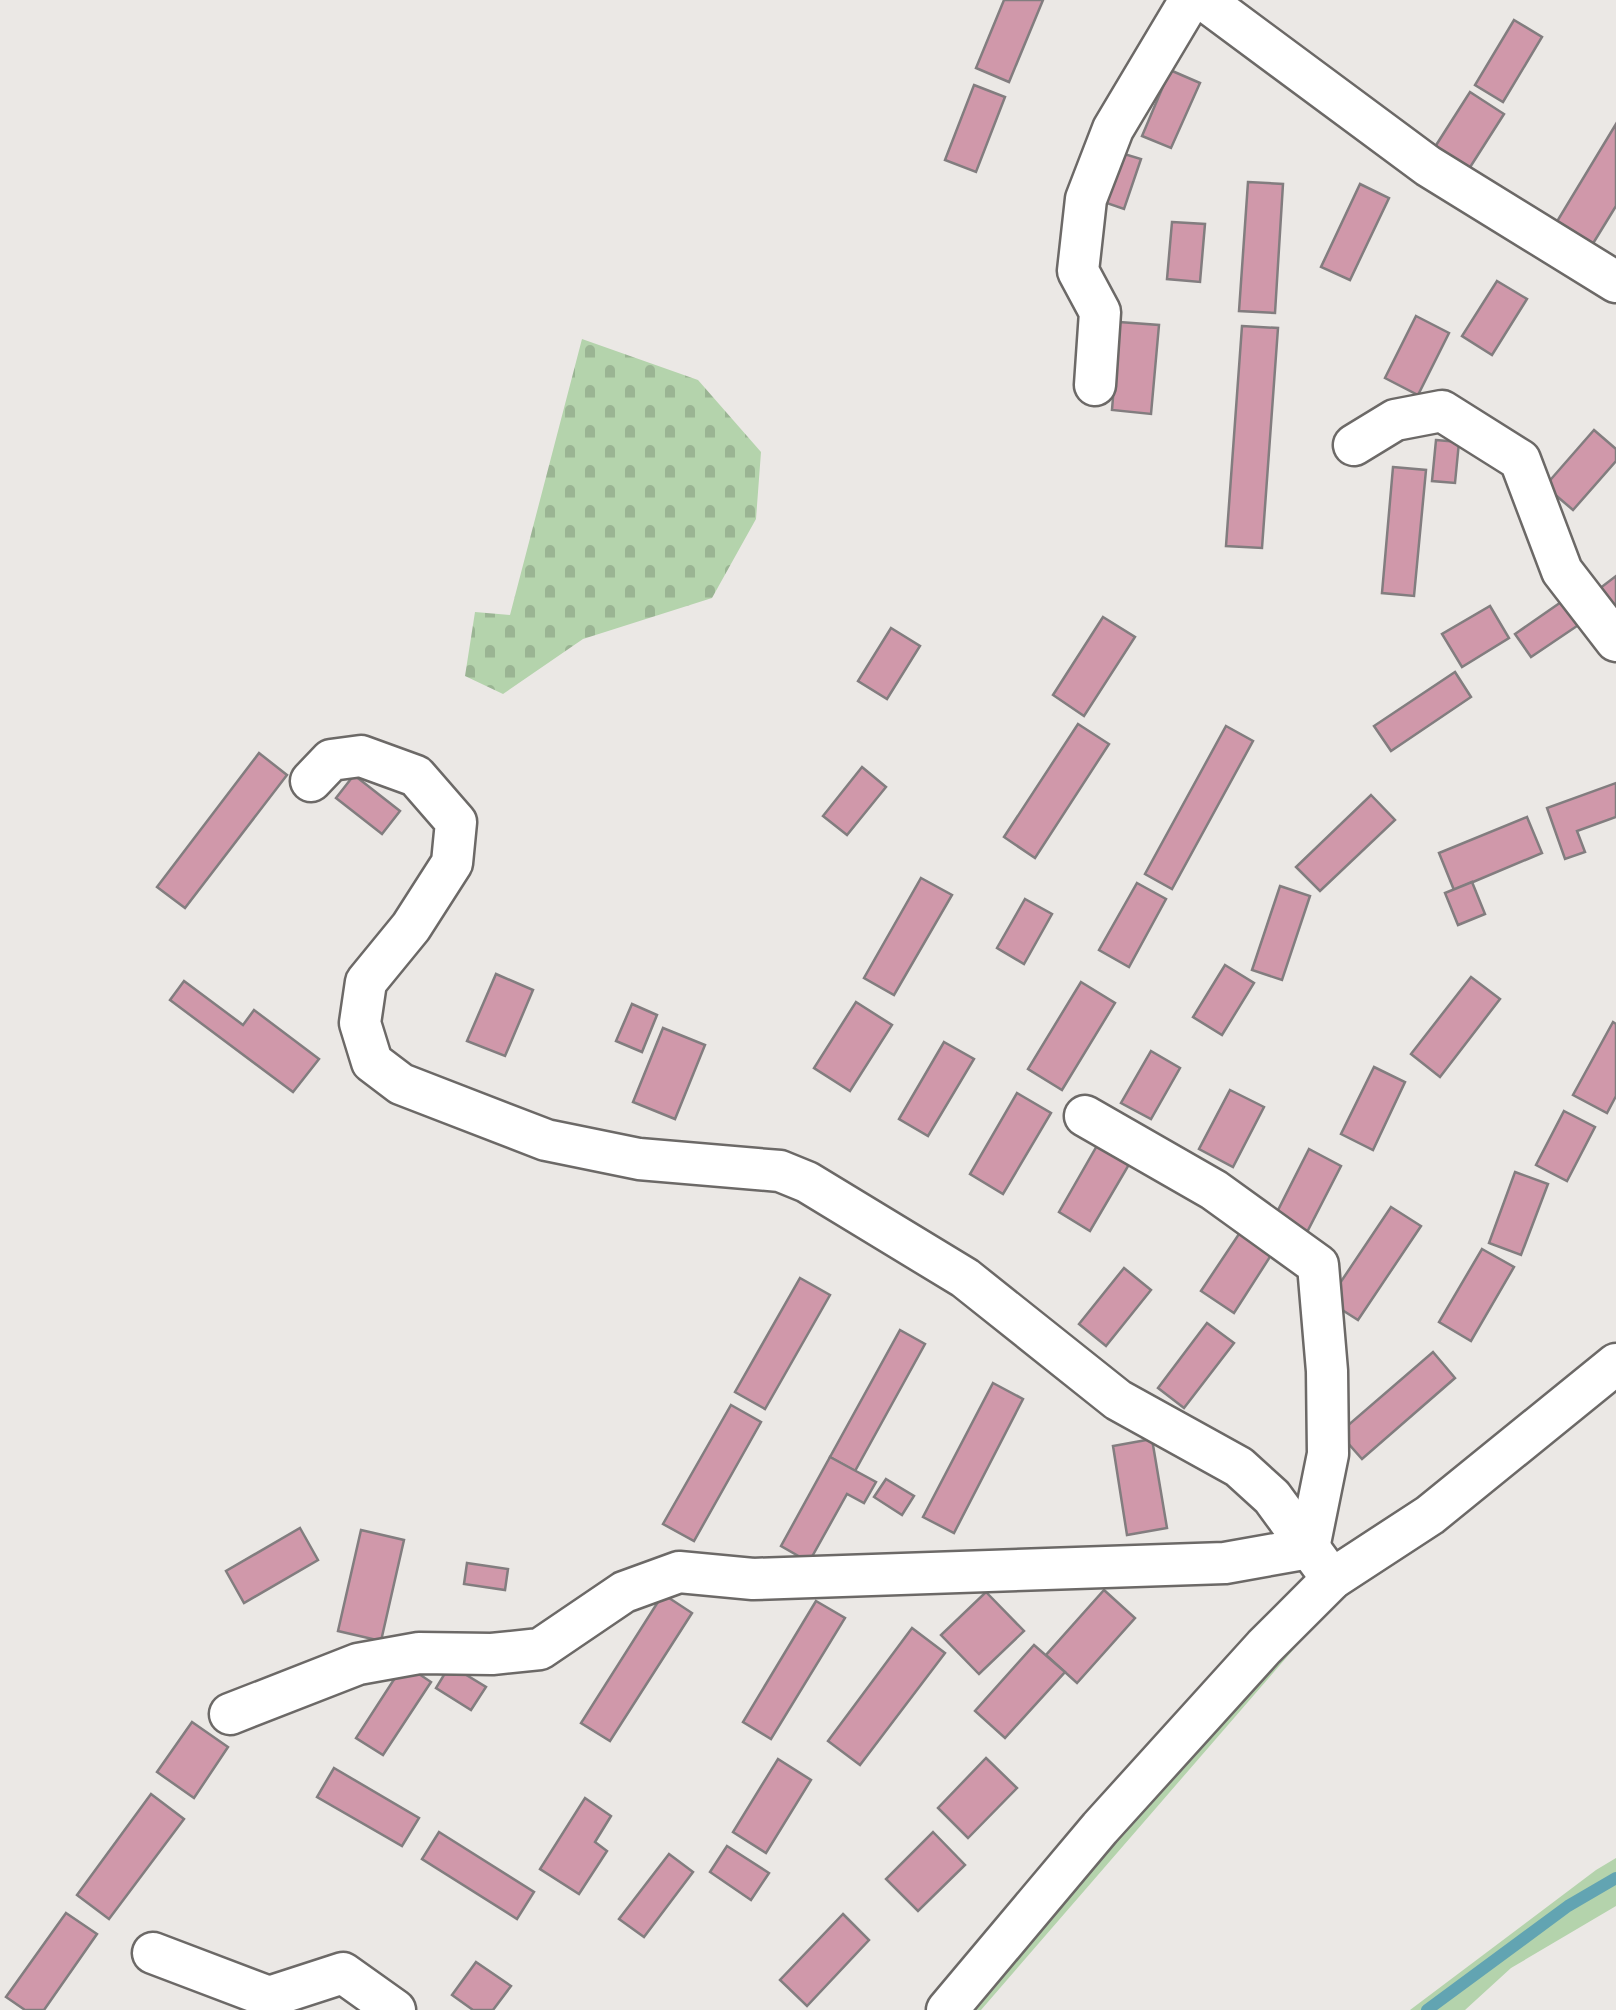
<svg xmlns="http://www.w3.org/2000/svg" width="1616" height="2010" font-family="'DejaVu Sans',sans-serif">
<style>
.grass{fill:#b4d3ac}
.cemetery{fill:url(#cemetery-stones)}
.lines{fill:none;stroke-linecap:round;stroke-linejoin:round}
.stream{stroke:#62a4b2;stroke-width:12}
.building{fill:#d098aa;stroke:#827d7f;stroke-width:2.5}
.street-casing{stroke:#6c6967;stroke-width:45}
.street{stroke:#fff;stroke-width:40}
</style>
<defs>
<pattern id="cemetery-stones" width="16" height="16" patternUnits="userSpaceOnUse" patternTransform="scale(2.5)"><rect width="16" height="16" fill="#b4d3ac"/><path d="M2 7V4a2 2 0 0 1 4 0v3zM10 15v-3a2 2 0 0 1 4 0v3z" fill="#9ab493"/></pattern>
</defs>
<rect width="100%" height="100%" fill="#ebe8e5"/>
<g class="grass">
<path d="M1616 1389 1566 1433 1451 1520 1338 1598 981 2010H967L1338 1584Z"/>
<path d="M1616 1858V1906L1511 1968 1465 2010H1410L1596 1870Z"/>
</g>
<path class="cemetery" d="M582 339 698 380 761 452 756 519 712 598 583 639 503 694 465 676 475 612 510 615Z"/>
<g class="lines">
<path class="stream" d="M1427 2010 1568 1906 1616 1878"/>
</g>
<g class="building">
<path d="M1004 0H1043L1009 82 976 68Z"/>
<path d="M1514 20 1542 37 1503 102 1475 85Z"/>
<path d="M1170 70 1200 83 1171 148 1142 136Z"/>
<path d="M974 85 1005 97 976 172 945 160Z"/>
<path d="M1470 92 1504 114 1467 172 1433 150Z"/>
<path d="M1616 124V206L1589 250 1553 228Z"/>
<path d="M1111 150 1141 159 1124 209 1095 199Z"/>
<path d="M1248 182 1283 184 1275 313 1239 311Z"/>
<path d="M1360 184 1389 198 1350 280 1321 267Z"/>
<path d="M1172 222 1205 224 1200 282 1167 279Z"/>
<path d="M1497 281 1527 299 1492 355 1462 336Z"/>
<path d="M1416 316 1449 333 1418 395 1385 378Z"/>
<path d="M1119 322 1159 325 1151 414 1112 410Z"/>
<path d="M1242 326 1278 328 1262 548 1226 546Z"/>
<path d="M1594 430 1616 449V461L1573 510 1545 486Z"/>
<path d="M1436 440 1459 442 1455 483 1432 481Z"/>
<path d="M1393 467 1426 470 1414 596 1382 593Z"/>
<path d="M1616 576V611L1599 589Z"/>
<path d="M1564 600 1580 624 1531 657 1515 634Z"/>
<path d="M1490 606 1509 638 1462 667 1442 634Z"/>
<path d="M1103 617 1135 637 1084 716 1053 695Z"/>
<path d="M891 628 920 646 887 699 858 681Z"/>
<path d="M1455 672 1471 697 1391 751 1374 726Z"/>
<path d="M1078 724 1109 744 1035 858 1004 837Z"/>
<path d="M1226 726 1253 741 1172 889 1145 874Z"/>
<path d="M259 753 287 775 185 908 157 887Z"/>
<path d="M862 767 886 787 847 835 823 816Z"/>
<path d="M354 775 400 811 382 834 336 798Z"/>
<path d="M1616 783V817L1577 831 1585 852 1565 859 1547 808Z"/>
<path d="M1371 795 1395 820 1320 891 1296 867Z"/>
<path d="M1527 817 1542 853 1454 890 1439 853Z"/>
<path d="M921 878 952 895 894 995 864 978Z"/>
<path d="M1472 882 1485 914 1458 925 1445 893Z"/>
<path d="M1137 883 1166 899 1129 967 1099 950Z"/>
<path d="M1280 886 1310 896 1282 980 1252 970Z"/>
<path d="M1025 899 1052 914 1024 964 997 948Z"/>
<path d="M1225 965 1254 983 1222 1035 1193 1017Z"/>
<path d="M496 974 533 990 505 1056 467 1041Z"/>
<path d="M1471 977 1500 999 1440 1077 1411 1054Z"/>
<path d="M184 981 243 1025 254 1010 319 1059 293 1092 170 1000Z"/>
<path d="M1081 982 1115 1003 1062 1090 1028 1069Z"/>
<path d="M856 1002 892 1025 850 1091 814 1068Z"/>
<path d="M632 1004 657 1015 642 1052 616 1041Z"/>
<path d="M1613 1022 1616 1024V1096L1607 1113 1573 1095Z"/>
<path d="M663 1028 705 1045 675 1119 633 1102Z"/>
<path d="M944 1042 974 1059 928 1136 899 1119Z"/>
<path d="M1151 1051 1180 1068 1151 1119 1121 1103Z"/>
<path d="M1374 1067 1405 1082 1373 1150 1341 1134Z"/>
<path d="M1230 1090 1264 1107 1233 1167 1199 1149Z"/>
<path d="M1017 1093 1051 1113 1003 1194 970 1174Z"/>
<path d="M1564 1111 1595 1127 1567 1181 1536 1165Z"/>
<path d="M1102 1137 1134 1156 1090 1231 1059 1212Z"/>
<path d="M1309 1149 1341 1166 1305 1236 1273 1220Z"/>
<path d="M1515 1172 1548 1184 1521 1255 1489 1243Z"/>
<path d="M1391 1207 1421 1226 1358 1320 1328 1301Z"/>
<path d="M1243 1228 1275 1249 1234 1313 1201 1291Z"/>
<path d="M1482 1249 1514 1267 1471 1341 1439 1322Z"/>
<path d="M1124 1268 1151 1290 1106 1346 1079 1324Z"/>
<path d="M800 1278 830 1295 765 1409 735 1392Z"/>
<path d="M1207 1323 1234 1343 1184 1408 1158 1388Z"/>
<path d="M900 1330 925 1344 855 1471 830 1457Z"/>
<path d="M1433 1352 1455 1378 1362 1459 1339 1433Z"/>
<path d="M993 1383 1023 1399 954 1533 923 1517Z"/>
<path d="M731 1405 761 1422 694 1541 663 1524Z"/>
<path d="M1152 1439 1167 1528 1127 1535 1113 1446Z"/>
<path d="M830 1457 876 1482 864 1503 847 1494 809 1562 781 1546Z"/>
<path d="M886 1479 914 1496 902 1515 874 1497Z"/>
<path d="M300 1528 318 1560 244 1603 226 1571Z"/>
<path d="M361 1530 404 1540 381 1641 338 1631Z"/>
<path d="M467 1563 508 1569 505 1590 464 1584Z"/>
<path d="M1104 1590 1135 1618 1077 1683 1046 1655Z"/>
<path d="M986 1592 1024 1631 979 1674 941 1635Z"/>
<path d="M663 1594 692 1613 610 1741 581 1723Z"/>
<path d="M816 1601 845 1618 771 1739 743 1722Z"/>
<path d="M912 1628 945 1653 860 1765 828 1741Z"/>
<path d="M1034 1645 1065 1672 1005 1738 975 1711Z"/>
<path d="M404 1664 431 1682 383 1755 356 1738Z"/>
<path d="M450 1665 486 1687 471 1710 436 1688Z"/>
<path d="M192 1722 228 1747 194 1798 157 1772Z"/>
<path d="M986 1758 1017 1788 968 1838 938 1808Z"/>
<path d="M778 1759 811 1780 766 1853 733 1832Z"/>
<path d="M334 1768 419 1818 402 1846 317 1797Z"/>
<path d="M151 1794 184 1819 109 1919 77 1895Z"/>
<path d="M585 1798 611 1816 595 1842 607 1851 579 1894 540 1869Z"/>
<path d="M439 1832 534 1892 517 1919 422 1859Z"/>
<path d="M933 1832 965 1865 918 1911 886 1879Z"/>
<path d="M727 1846 769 1873 751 1900 710 1872Z"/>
<path d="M669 1854 693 1872 644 1937 619 1919Z"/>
<path d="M66 1913 97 1934 44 2010H25L6 1997Z"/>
<path d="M843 1914 869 1940 807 2006 780 1980Z"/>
<path d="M476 1962 511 1986 493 2010H473L452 1995Z"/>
</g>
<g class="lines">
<defs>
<g id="street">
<path d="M1204 0 1428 166 1616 282"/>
<path d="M1095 385 1100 312 1078 271 1086 199 1113 129 1190 0"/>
<path d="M1354 445 1395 420 1442 411 1520 460 1562 571 1616 641"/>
<path d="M311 781 331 760 361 756 416 776 456 822 452 863 411 927 366 982 360 1023 372 1062 401 1084 546 1140 639 1159 780 1171 807 1182 965 1278 1118 1400 1239 1467 1272 1497 1332 1579"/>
<path d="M230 1714 358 1664 419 1653 492 1654 540 1649 624 1592 679 1572 753 1579 1225 1563 1309 1548 1328 1454 1327 1371 1318 1265 1214 1190 1085 1116"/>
<path d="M153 1953 269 1997 343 1973 395 2010"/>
<path d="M947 2010 1100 1828 1264 1647 1332 1579 1430 1515 1616 1364"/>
</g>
</defs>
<use href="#street" class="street-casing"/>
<use href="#street" class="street"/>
</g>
</svg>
